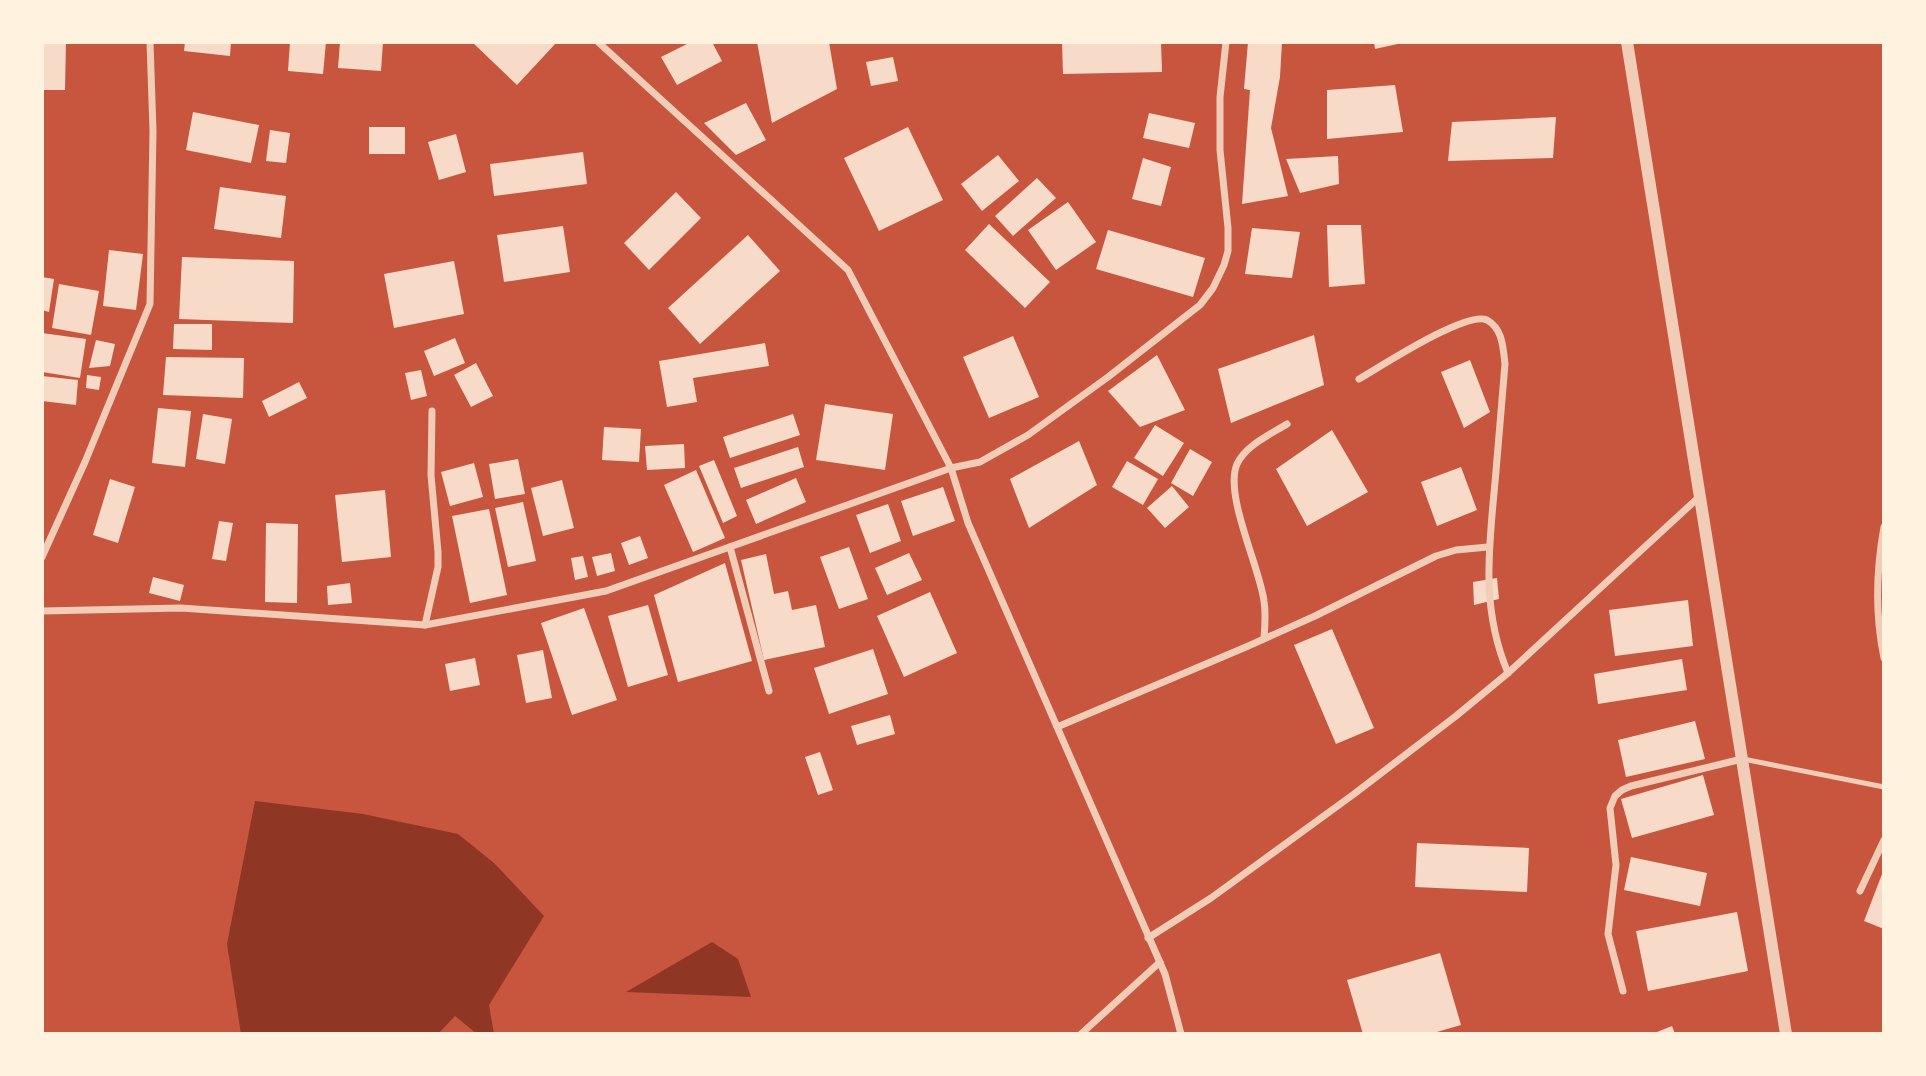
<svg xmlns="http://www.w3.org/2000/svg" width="1926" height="1076" font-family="'Space Grotesk',sans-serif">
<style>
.water{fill:#8f3625}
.building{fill:#f7dbc8}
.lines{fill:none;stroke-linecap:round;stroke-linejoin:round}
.service{stroke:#f1ccb7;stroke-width:5}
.minor{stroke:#f1ccb7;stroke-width:7}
.tertiary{stroke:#f1ccb7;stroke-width:12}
</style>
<rect width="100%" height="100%" fill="#c8553d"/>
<g class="water">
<path d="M255 801 363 814 458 834 494 863 544 916 489 1005 494 1034H477L455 1016 438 1034H241L227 944Z"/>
<path d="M712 942 738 959 751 997 626 992Z"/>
</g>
<g class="building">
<path d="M42 42H66L65 90H42Z"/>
<path d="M185 42H231L230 56 184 51Z"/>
<path d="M290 42H326L323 74 288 71Z"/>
<path d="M340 42H383L381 71 338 68Z"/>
<path d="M472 42H557L517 85Z"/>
<path d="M691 42H712L722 61 677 85 661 57Z"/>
<path d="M757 42H829L837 89 772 123Z"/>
<path d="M1062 42H1161L1162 72 1063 74Z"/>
<path d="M1248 42H1282L1280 77 1271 128 1288 196 1242 204 1250 90 1244 89Z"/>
<path d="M1374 42H1402V43L1375 49Z"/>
<path d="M893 57 898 81 871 86 866 62Z"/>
<path d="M1395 85 1403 132 1327 139V90Z"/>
<path d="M746 103 766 140 736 155 704 123Z"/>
<path d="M193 112 259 125 251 163 186 150Z"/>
<path d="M1149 113 1195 123 1189 148 1143 138Z"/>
<path d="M1556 117 1553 158 1448 161 1452 122Z"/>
<rect x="369" y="127" width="36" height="27"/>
<path d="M908 127 943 200 879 231 844 158Z"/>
<path d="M270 130 290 133 286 163 266 161Z"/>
<path d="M456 134 466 172 439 180 428 142Z"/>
<path d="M583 152 587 184 494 196 490 164Z"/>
<path d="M998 155 1019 181 982 211 961 184Z"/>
<path d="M1338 156 1339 184 1300 193 1286 159Z"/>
<path d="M1143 158 1171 167 1161 206 1132 199Z"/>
<path d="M1037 178 1056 198 1013 236 995 216Z"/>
<path d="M220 187 286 196 281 238 214 229Z"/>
<path d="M676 192 701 218 649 270 624 243Z"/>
<path d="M1068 202 1096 242 1056 270 1028 230Z"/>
<path d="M989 224 1050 282 1025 308 965 250Z"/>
<path d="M1327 225H1361L1365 284 1329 287Z"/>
<path d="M563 226 570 272 504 282 497 235Z"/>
<path d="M1252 228 1300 232 1292 278 1245 274Z"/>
<path d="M1108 230 1205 258 1193 297 1096 269Z"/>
<path d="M748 235 780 271 700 344 668 308Z"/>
<path d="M109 250 143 254 136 310 103 306Z"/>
<path d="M182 257 294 261 293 323 179 319Z"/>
<path d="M454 261 464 314 394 328 384 274Z"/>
<path d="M42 277 54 279 49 312 42 310Z"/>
<path d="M59 284 99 291 91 335 52 328Z"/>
<path d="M174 324H212V350L173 349Z"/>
<path d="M42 333 86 339 80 378 42 372Z"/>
<path d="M1314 335 1324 385 1231 423 1218 369Z"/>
<path d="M1013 336 1039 397 989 418 963 357Z"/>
<path d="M455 338 465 363 434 376 424 351Z"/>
<path d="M96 340 115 344 110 366 89 368Z"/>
<path d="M765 343 769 366 693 378 697 402 667 407 659 361Z"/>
<path d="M1157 355 1185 410 1140 427 1108 391Z"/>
<path d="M166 357 244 358 243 398 163 395Z"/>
<path d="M1470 360 1490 412 1464 428 1441 372Z"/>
<path d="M476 363 493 396 471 407 454 375Z"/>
<path d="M421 370 427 396 411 400 405 373Z"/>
<path d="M87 375 101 377 99 390 86 388Z"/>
<path d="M42 376 78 380 76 405 42 401Z"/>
<path d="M299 382 307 398 269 417 262 401Z"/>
<path d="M825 404 893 414 885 470 816 460Z"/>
<path d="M158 408 191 411 185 467 152 463Z"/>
<path d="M203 414 232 419 225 464 196 459Z"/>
<path d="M793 414 800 435 730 458 723 437Z"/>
<path d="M1155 425 1184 443 1163 476 1134 458Z"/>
<path d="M604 427 641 429 639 462 602 460Z"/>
<path d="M1332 430 1368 492 1307 526 1276 469Z"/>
<path d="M1079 441 1097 485 1029 528 1010 479Z"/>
<path d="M684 444 685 468 647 470 645 446Z"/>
<path d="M798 447 804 467 741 488 734 468Z"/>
<path d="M1190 449 1212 462 1193 496 1171 483Z"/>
<path d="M518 459 525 494 495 499 489 464Z"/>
<path d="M714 460 737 516 723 523 699 466Z"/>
<path d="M1127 461 1158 479 1143 505 1112 487Z"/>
<path d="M474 463 483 497 450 506 441 472Z"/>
<path d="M1461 467 1477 510 1437 526 1421 482Z"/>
<path d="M696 470 725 538 693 552 664 485Z"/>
<path d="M796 478 806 502 756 524 746 500Z"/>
<path d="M110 479 135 487 118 543 93 535Z"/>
<path d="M562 480 574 528 543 536 531 488Z"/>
<path d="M1172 486 1189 507 1165 528 1147 508Z"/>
<path d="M943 487 955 521 913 536 901 501Z"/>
<path d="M385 490 391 557 342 562 335 495Z"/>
<path d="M523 502 536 561 508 567 495 508Z"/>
<path d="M888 504 901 541 870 553 856 515Z"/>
<path d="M489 509 507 595 470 603 452 516Z"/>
<path d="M219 521 233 523 226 561 212 559Z"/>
<path d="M266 523 298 524 297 603 265 602Z"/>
<path d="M640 536 648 558 629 565 621 543Z"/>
<path d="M849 547 868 599 839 609 820 557Z"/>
<path d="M611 553 615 571 597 576 592 557Z"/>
<path d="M909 553 922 580 887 595 875 568Z"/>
<path d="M766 554 774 594 788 591 792 610 816 605 825 647 764 660 741 560Z"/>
<path d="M583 556 588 577 575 580 571 558Z"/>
<path d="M725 563 752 661 678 682 654 595Z"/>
<path d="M153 577 184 585 180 601 149 593Z"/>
<path d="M1497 578 1499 599 1474 605 1473 582Z"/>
<path d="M350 583 352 603 328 605 327 586Z"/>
<path d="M930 592 957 653 904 677 877 616Z"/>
<path d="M1688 600 1693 646 1615 656 1609 610Z"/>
<path d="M648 605 668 675 628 687 608 616Z"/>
<path d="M584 608 617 700 572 715 541 623Z"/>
<path d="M1332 629 1374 728 1336 744 1294 645Z"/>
<path d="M873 649 888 694 829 714 814 668Z"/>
<path d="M543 650 552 698 526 703 517 655Z"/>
<path d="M475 658 480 685 450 691 445 664Z"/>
<path d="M1682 659 1687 690 1598 704 1594 674Z"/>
<path d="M890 715 895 734 857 745 851 726Z"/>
<path d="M1695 721 1705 759 1626 777 1618 740Z"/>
<path d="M820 752 833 790 818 795 805 757Z"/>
<path d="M1703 775 1714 815 1632 838 1621 799Z"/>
<path d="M1417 843 1529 848 1527 892 1415 887Z"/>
<path d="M1631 857 1707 873 1700 906 1624 890Z"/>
<path d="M1884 869V929L1864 921Z"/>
<path d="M1737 912 1748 971 1648 991 1636 931Z"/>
<path d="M1440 953 1461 1025 1430 1034H1363L1347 980Z"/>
<path d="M1672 1026 1675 1034H1652Z"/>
</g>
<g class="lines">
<path class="service" d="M1743 759 1884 787"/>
<g class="minor">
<path d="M598 42 848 270 951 468 980 462 1028 435 1108 377 1200 305 1213 288 1224 265 1228 251V228L1220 150V97L1226 42"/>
<path d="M1359 379C1380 367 1467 310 1487 320 1503 329 1503 348 1505 364 1502 400 1499 436 1496 471 1490 542 1479 605 1508 673"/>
<path d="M1884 527C1876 571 1875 615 1884 658"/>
<path d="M730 547 769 691"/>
<path d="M42 557 85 462 150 304 153 131 150 42"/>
<path d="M42 611 181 608 425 625 606 591 951 468 968 523 1165 974 1181 1034"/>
<path d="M425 625 438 567V552L431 475 432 411"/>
<path d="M1264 638C1265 626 1266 613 1264 601 1259 565 1224 495 1237 464 1246 445 1271 434 1287 424"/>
<path d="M1057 727 1246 647 1315 616 1436 556 1456 550 1488 547"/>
<path d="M1860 891 1884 840"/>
<path d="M1148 938 1211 898 1354 794 1456 716 1508 673 1699 497"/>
<path d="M1623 991 1608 934 1616 865 1610 808 1615 796 1622 790 1631 786 1742 759"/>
<path d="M1081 1034 1160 962"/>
</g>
<path class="tertiary" d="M1627 42 1786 1034"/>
</g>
<rect width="1926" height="1076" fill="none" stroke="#fff3e0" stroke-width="88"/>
</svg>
